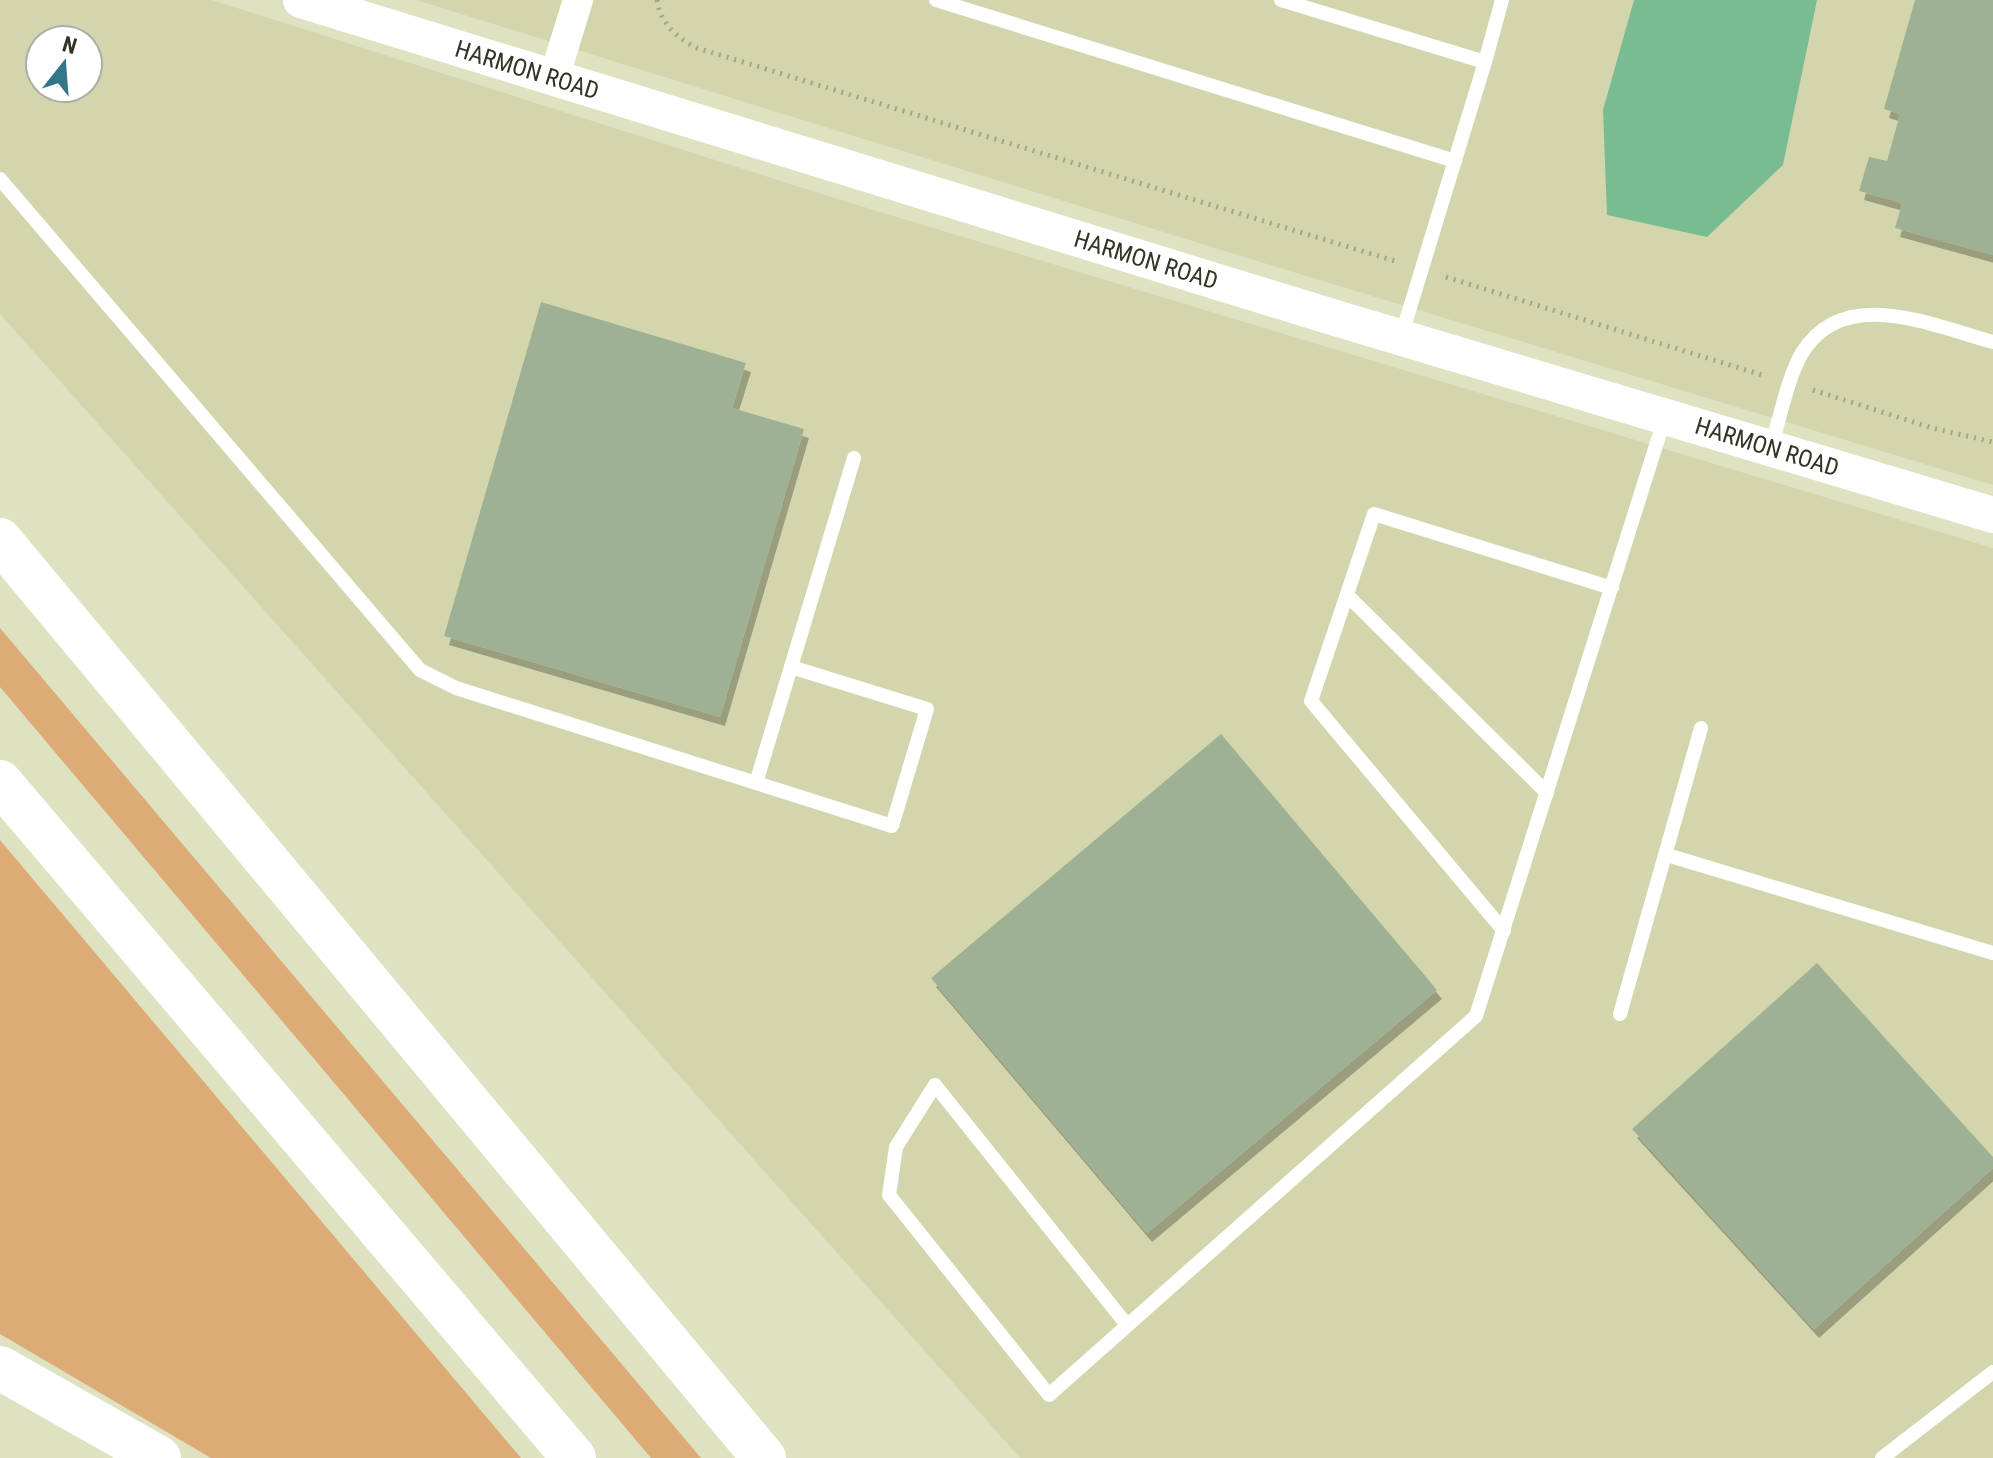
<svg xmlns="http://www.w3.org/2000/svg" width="1993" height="1458" font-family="'Roboto Condensed',sans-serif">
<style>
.built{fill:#d3d6ad;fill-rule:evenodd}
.green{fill:#dcab76}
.water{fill:#7abc91}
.building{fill:#9fb194;filter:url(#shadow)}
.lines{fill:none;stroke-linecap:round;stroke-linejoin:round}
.path{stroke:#a2a58a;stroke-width:5;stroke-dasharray:2 6;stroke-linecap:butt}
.service{stroke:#fff;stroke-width:14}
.minor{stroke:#fff;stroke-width:30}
.tertiary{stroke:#fff;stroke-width:36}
.motorway{stroke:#fff;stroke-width:44}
.labels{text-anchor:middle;stroke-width:8;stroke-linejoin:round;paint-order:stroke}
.street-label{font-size:24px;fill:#313325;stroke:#fff}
</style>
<defs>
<filter id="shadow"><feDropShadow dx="5" dy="9" stdDeviation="0" flood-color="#0004"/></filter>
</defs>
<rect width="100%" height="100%" fill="#dfe2c0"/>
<g class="built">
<path d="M0 0H212L844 201 1993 548V1458H1020L0 314ZM40 40H88V88H40Z"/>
<path d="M416 0H1993V485L1244 257Z"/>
</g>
<g class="green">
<path d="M0 628 701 1458H651L0 687Z"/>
<path d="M0 840 521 1458H211L0 1334Z"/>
</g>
<path class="water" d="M1634 0H1817L1783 165 1707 237 1607 215 1603 110Z"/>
<g class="building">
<path d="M1915 0H1993V255L1895 228 1902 203 1859 191 1869 157 1887 161 1900 114 1884 109Z"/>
<path d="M541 302 746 363 732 408 804 429 720 717 444 636Z"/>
<path d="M1221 734 1437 990 1147 1233 931 978Z"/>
<path d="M1817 963 1993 1157V1168L1814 1329 1632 1129Z"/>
</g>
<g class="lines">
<g class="path">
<path d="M657 0C660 23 677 38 697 48L1398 262"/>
<path d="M1446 277 1765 376"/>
<path d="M1813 390 1932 428 1993 442"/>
</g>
<g class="service">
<path d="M936 0 1455 161"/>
<path d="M1281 0 1485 62 1502 0"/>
<path d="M0 179 420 670 456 688 892 826 927 709 791 667"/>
<path d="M1401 337 1485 62"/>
<path d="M1771 446C1780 419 1788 376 1802 353 1844 284 1933 326 1993 342"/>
<path d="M1347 595 1547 793"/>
<path d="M756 783 854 458"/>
<path d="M1667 855 1993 953"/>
<path d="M1504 931 1311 701 1374 514 1612 588"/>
<path d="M1620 1014 1701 728"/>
<path d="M1127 1325 935 1085 896 1147 889 1195 1049 1395 1476 1016 1665 417"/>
<path d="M1882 1458 1993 1372"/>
</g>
<path class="minor" d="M554 78 578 0"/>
<path class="tertiary" d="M301 0 1319 313 1993 515"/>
<g class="motorway">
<path d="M0 540 764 1458"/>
<path d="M0 782 574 1458"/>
<path d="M0 1368 159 1458"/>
</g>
</g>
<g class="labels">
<g class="street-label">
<text transform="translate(527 70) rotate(17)" y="8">HARMON ROAD</text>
<text transform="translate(1146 260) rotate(17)" y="8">HARMON ROAD</text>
<text transform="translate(1767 447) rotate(17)" y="8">HARMON ROAD</text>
</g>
</g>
<g transform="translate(64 64) rotate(17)"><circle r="38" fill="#ffffff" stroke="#adada8" stroke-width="2"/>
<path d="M0-6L14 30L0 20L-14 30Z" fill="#347588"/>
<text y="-12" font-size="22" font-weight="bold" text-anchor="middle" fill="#313325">N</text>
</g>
</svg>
